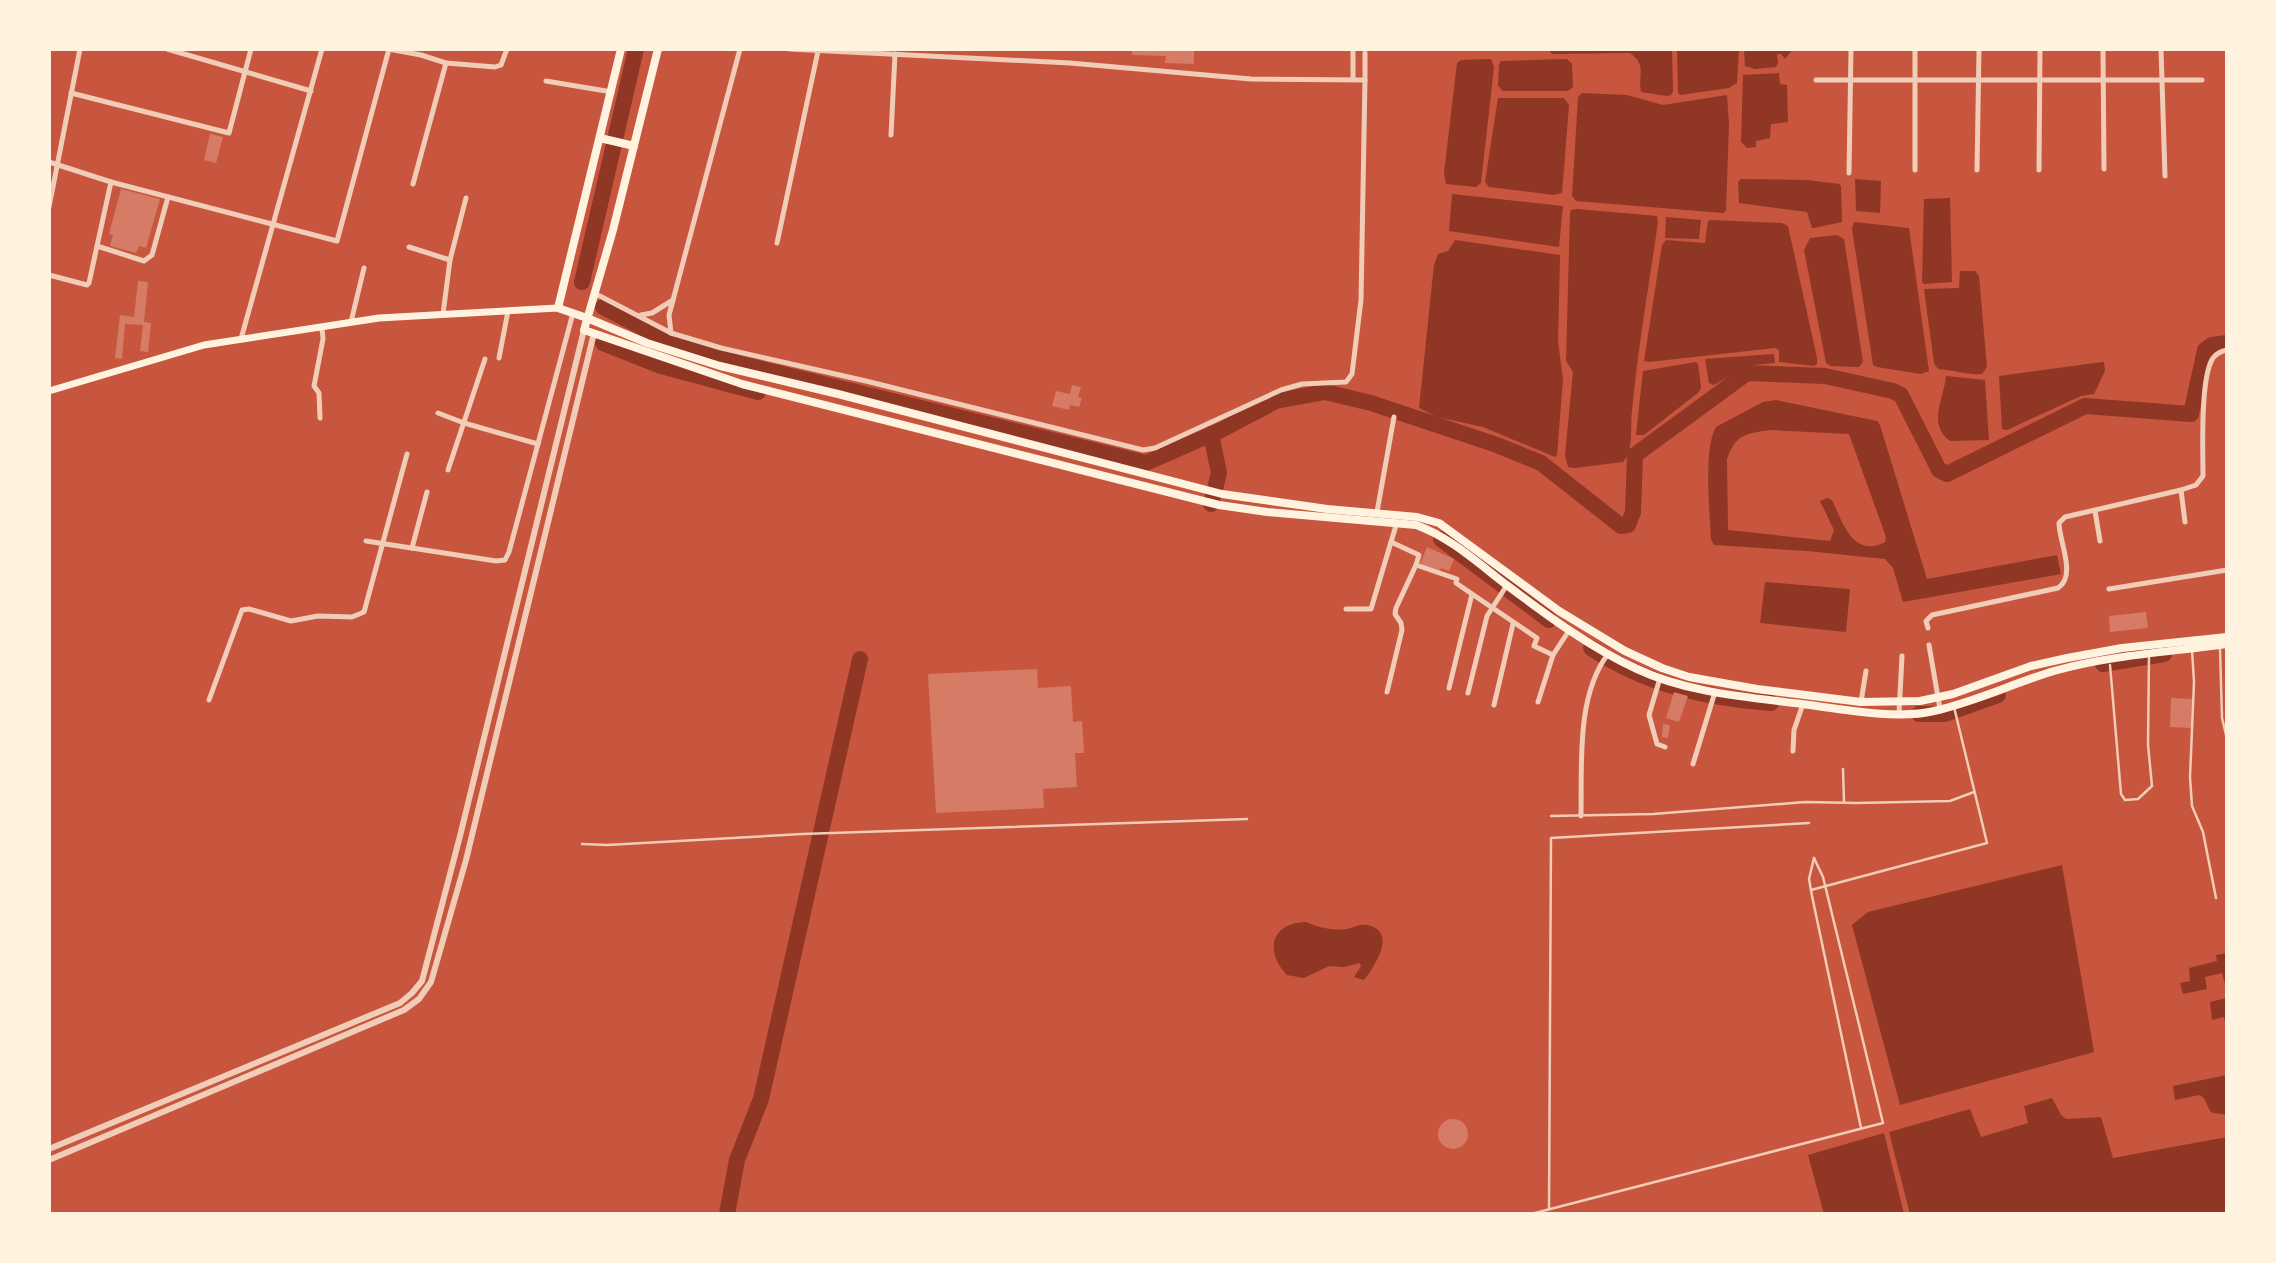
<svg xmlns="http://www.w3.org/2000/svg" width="2276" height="1263" font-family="'Work Sans',sans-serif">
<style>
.water{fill:#8f3625;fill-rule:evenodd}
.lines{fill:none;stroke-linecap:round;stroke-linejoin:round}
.river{stroke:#8f3625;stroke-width:16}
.building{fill:#d67c66}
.service{stroke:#f1ccb7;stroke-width:2.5}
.minor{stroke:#f1ccb7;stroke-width:5}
.tertiary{stroke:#f1ccb7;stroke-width:6}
.secondary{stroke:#fff3e0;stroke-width:7}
.primary{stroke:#fff3e0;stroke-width:8}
</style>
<rect width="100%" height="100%" fill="#c8553d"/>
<g class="water">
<path d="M1548 49H1672L1673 91 1671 95 1667 96 1641 92C1638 74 1647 65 1630 53L1552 54Z"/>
<path d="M1677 49H1739L1737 83 1729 88 1680 95 1678 92Z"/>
<path d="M1744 49H1793L1785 59 1781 54H1777L1778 63 1776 67 1755 69 1745 66Z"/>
<path d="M1491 59 1494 67 1481 183 1476 187 1446 184 1444 173 1457 63 1461 60Z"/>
<path d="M1567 59 1572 64 1573 87 1568 91H1503L1498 86 1499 65 1501 61Z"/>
<path d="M1779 73 1780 84 1787 85 1788 122 1771 124 1770 138 1756 141V147L1747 148 1741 142 1743 75Z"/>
<path d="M1582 93 1627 95 1663 105 1727 95 1729 124 1726 211 1723 213 1576 201 1572 196 1578 97Z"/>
<path d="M1498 98H1564L1569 105 1562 193 1554 195 1489 187 1485 182Z"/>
<path d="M1741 179 1808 180 1839 184 1841 186 1842 222 1814 228H1812L1807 212 1739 203 1738 182Z"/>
<path d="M1855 179 1881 181 1880 213 1856 211Z"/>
<path d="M1452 194 1563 206 1559 247 1449 231Z"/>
<path d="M1950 198 1952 282 1924 284 1922 282 1924 199Z"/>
<path d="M1577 209 1657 216 1658 222C1649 285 1638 347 1632 411 1630 427 1634 451 1623 462L1575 468 1568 467 1565 455 1573 372 1566 361 1570 214 1571 210Z"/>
<path d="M1666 217 1701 220 1699 239 1665 238Z"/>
<path d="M1711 220 1782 223 1788 226 1817 358V364L1814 366 1779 362V350L1775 348 1649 362 1644 361 1662 245 1666 240 1705 243 1708 221Z"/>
<path d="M1854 222 1909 228 1929 371 1921 374 1877 367 1873 365 1852 229Z"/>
<path d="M1837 235 1844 239 1863 362 1859 367 1831 366 1826 363 1804 250 1810 238Z"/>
<path d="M1455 240 1560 255 1558 342 1563 379 1557 455 1555 457 1483 427 1437 417 1419 408 1434 265 1438 254 1448 251Z"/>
<path d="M1960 271H1975L1979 276 1987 367 1982 374C1967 375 1954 370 1938 369L1934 363 1924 289 1959 288Z"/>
<path d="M1774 354 1775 363 1754 365 1742 369 1714 385 1709 383 1705 359Z"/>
<path d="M1695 362 1698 364 1701 387 1699 392 1644 435H1636L1643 371Z"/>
<path d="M2102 362H2104L2105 371 2094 394 2081 396 2007 430 2002 429 1999 376Z"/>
<path d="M1946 376 1985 380 1989 440 1950 441C1927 424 1944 399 1946 376Z"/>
<path d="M1776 400 1877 421 1880 425 1927 579 2057 555 2061 574 1903 602 1893 568 1885 559 1807 551 1714 545 1711 539C1710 512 1703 449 1716 427L1763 402ZM1770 430 1849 434 1886 537 1885 542C1853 559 1842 521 1832 500L1827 498 1820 501 1834 530 1830 541 1728 530 1727 459C1736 434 1745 434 1770 430Z"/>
<path d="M1765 582 1850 589 1846 632 1760 623Z"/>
<path d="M2062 865 2094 1052 1900 1105 1852 925 1868 912Z"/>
<path d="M1306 922C1319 928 1337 932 1351 928 1357 926 1360 924 1367 925 1398 931 1375 966 1364 980L1354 977 1361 966 1360 963 1344 967 1329 966 1304 978 1287 975C1264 951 1271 923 1306 922Z"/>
<path d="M2227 953V991L2222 973 2205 977 2207 989 2183 994 2180 983 2190 981 2189 968 2217 961 2216 955Z"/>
<path d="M2227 998V1033L2224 1017 2212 1020 2210 1002Z"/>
<path d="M2227 1075V1115C2206 1111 2213 1116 2204 1098L2199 1095 2175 1100 2173 1086Z"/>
<path d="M2052 1098 2061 1115 2066 1119 2101 1117 2113 1158 2227 1137V1214H1910L1889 1132 1970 1109 1981 1137 2028 1123 2024 1106Z"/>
<path d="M1884 1133 1904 1214H1824L1808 1155Z"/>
</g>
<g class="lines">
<g class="river">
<path d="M582 282 636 49"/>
<path d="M603 307 666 340 738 363 1146 463 1221 430 1276 401 1325 392 1371 403 1497 445 1541 463 1621 526 1628 525 1633 512 1635 455 1747 373 1825 376 1893 391 1901 395 1939 470 1947 474 2085 406 2191 414 2205 350 2212 345 2227 343"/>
<path d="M603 343 661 366 758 392"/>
<path d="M1211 504 1219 473 1211 434"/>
<path d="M1441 539 1549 620"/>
<path d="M1591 648C1647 685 1706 698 1771 703"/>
<path d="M2103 664 2164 654"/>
<path d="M1919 714H1945L1998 695"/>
<path d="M727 1214 737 1160 761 1099 860 659"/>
</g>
</g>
<g class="building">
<path d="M1132 49H1194V64L1165 63 1166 56 1132 55Z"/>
<path d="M210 134 223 137 216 163 204 160Z"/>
<path d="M121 189 160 199 146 248 139 246 136 253 110 246 113 235 109 234Z"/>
<path d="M138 281 148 282 144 322 151 323 148 352 140 351 143 325 125 324 122 359 115 358 120 315 134 317Z"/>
<path d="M1072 385 1081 387 1078 397 1082 398 1079 407 1070 405 1069 410 1052 406 1056 391 1070 394Z"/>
<path d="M1427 547 1454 559 1449 571 1441 568 1439 572 1420 564Z"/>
<path d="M2146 612 2148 628 2110 632 2109 616Z"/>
<path d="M1037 669 1038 688 1071 686 1073 722 1082 721 1084 753H1075L1077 787 1043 789 1044 808 936 813 928 674Z"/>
<path d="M1674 692 1688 696 1679 722 1666 718Z"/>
<path d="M2171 698 2192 699 2191 728 2170 727Z"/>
<path d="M1663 724 1670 725 1668 738 1662 737Z"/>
<circle cx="1453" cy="1134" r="15"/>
</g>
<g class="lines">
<g class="service">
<path d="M2220 648 2222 718 2227 739"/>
<path d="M2192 650 2194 682 2190 777 2192 806 2203 832 2216 898"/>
<path d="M2110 665 2121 794 2125 800 2138 799 2152 786 2148 745 2149 655"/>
<path d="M1843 769 1844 802"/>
<path d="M1551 816 1653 814 1805 802 1857 803 1950 801 1974 792"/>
<path d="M582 844 607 845 802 834 1247 819"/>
<path d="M1814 858 1809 879 1812 896 1861 1128"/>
<path d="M1811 890 1987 843 1954 707"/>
<path d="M1549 1209 1551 838 1809 823"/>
<path d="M1531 1214 1883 1123 1823 877 1814 858"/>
</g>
<g class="minor">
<path d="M167 49 311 91"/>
<path d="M388 49 421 55 446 63 495 67 501 65 507 49"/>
<path d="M2103 49 2104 169"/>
<path d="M2161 49 2165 176"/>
<path d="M1365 53V80"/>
<path d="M1353 79V49"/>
<path d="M1816 80H2202"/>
<path d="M546 81 612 92"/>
<path d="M71 93 229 133 251 49"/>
<path d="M891 135 895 54"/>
<path d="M49 162 111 182 337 241 389 49"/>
<path d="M1915 170V49"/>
<path d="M1977 170 1979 49"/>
<path d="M2039 170 2040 49"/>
<path d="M1849 173 1851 49"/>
<path d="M111 182 97 246 144 261 152 255 168 197"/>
<path d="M413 184 446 63"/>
<path d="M49 207 80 49"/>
<path d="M777 243 818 51"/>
<path d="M409 247 450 260"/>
<path d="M49 275 87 285 89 283 97 246"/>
<path d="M596 294 671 333 721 348 866 381 1143 450 1155 448 1281 390 1302 384 1346 382 1352 374 1361 300 1365 80 1251 79 1070 63 789 49"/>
<path d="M443 314 450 260 466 198"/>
<path d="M641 315 652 313 673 300"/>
<path d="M351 322 364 268"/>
<path d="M671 333 669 315 673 300 740 49"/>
<path d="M241 339 322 49"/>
<path d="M499 358 508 311"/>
<path d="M438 413 464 423 538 444"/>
<path d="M320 418 319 393 314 386 323 339 322 328"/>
<path d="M448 470 485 359"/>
<path d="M2181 490 2185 522"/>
<path d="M2095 511 2100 541"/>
<path d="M1377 512 1394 417"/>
<path d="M366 541 496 561 505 560 509 552 573 313"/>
<path d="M1391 542 1419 555 1416 565 1457 579 1456 583 1472 594 1449 688"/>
<path d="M412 548 427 492"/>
<path d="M2109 589 2227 570"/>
<path d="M1472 594 1537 638 1534 646 1553 655"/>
<path d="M1346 609H1371L1397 522"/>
<path d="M1928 628 1926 621 1932 615 2058 588C2077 575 2059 542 2059 523L2065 517 2181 490 2196 485 2203 476C2203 451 2200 377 2213 358 2217 353 2221 351 2227 350"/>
<path d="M1929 645 1940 709"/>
<path d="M1660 678 1649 715 1657 744 1665 747"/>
<path d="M1387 692 1402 630 1401 623 1395 614 1396 608 1416 565"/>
<path d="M1468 693 1487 616 1507 585"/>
<path d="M209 700 242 610 249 609 291 621 318 616 352 617 364 612 407 454"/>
<path d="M1538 702 1553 655 1570 629"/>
<path d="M1861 702 1866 671"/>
<path d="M1494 705 1513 624"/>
<path d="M1899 713 1902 656"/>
<path d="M1793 751 1794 730 1803 704"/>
<path d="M1693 764 1715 692"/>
<path d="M1581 816C1582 765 1576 696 1608 654"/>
</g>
<g class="tertiary">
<path d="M49 1149 400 1003 412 993 422 981 460 836 584 330"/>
<path d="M49 1160 404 1010 419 999 431 982 466 860 594 333"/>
</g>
<path class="secondary" d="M49 391 204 345 379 318 558 308"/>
<g class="primary">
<path d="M621 49 558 308 587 318 647 343 720 366 838 394 1222 494 1327 509 1417 517 1439 523 1559 611 1625 651 1662 668 1689 677 1757 689 1861 702 1920 701 1953 694 2031 666 2067 658 2122 648 2227 637"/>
<path d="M658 49 613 230 584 330 742 384 1219 505 1267 512 1416 525C1450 537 1479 564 1508 586 1548 616 1591 648 1637 669 1688 693 1747 697 1802 704 1840 709 1897 720 1934 711 1975 702 2014 683 2054 671 2111 655 2169 652 2227 644"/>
<path d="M600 138 634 146"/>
</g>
</g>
<rect width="2276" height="1263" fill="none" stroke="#fff3e0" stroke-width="102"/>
</svg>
